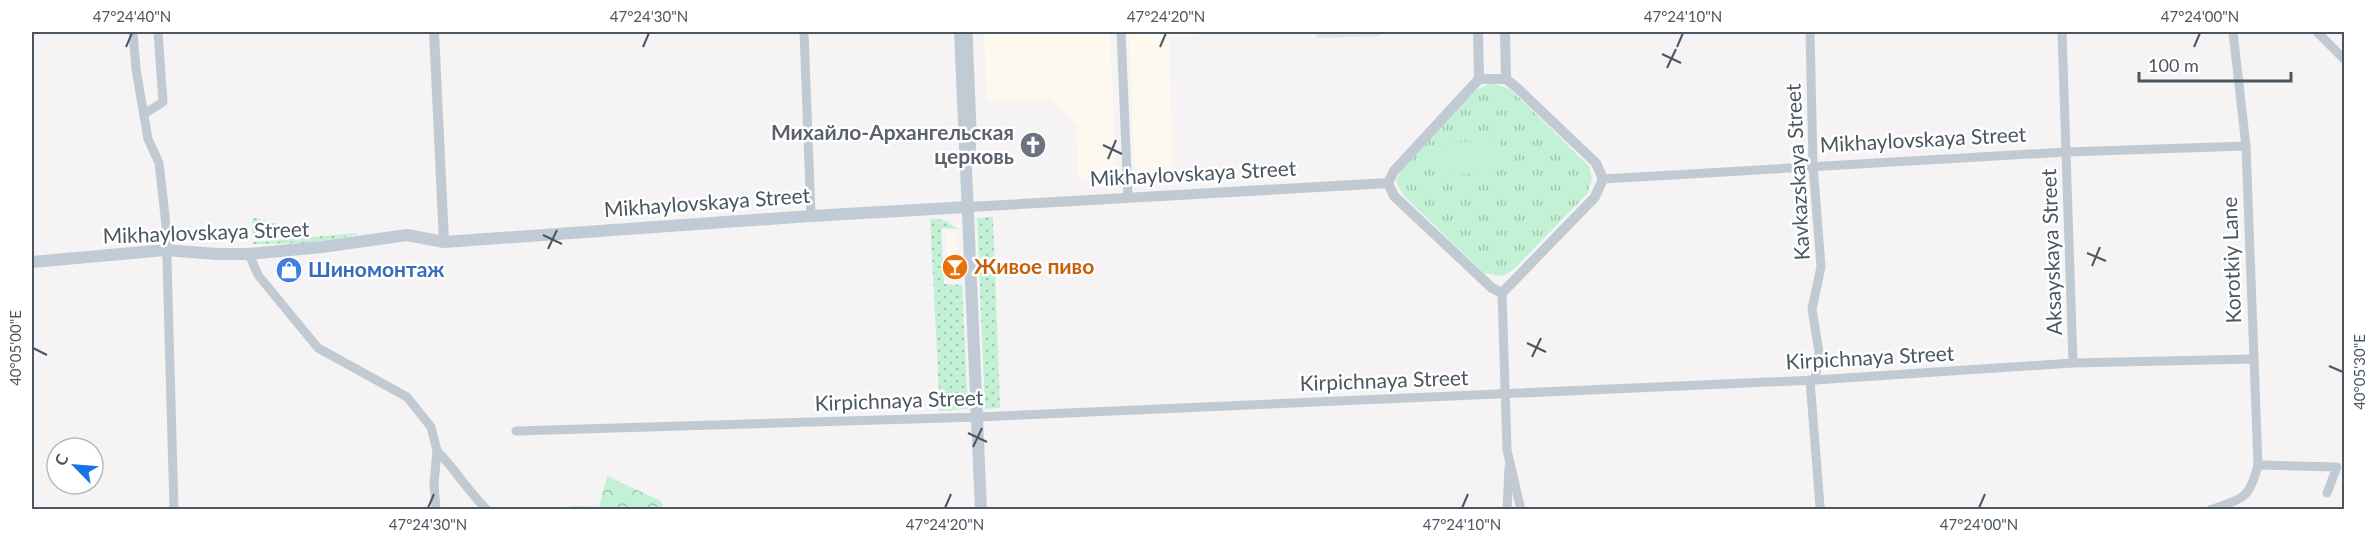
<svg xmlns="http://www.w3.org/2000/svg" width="2376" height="541" font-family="Lato,sans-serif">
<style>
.commercial{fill:#fdf9ef}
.education{fill:#e6e4e5}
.grass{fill:url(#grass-dots)}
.forest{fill:url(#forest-crowns)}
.park{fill:url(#park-tufts)}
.pitch{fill:#c3f1d5}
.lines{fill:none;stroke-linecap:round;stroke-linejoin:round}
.minor{stroke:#c1cad2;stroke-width:9}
.tertiary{stroke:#c1cad2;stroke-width:10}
.secondary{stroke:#c1cbd6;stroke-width:12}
.ticks{fill:none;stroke:#4a5661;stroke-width:2}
.labels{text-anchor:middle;stroke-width:5;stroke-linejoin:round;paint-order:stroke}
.worship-label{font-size:21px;font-weight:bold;fill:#5b616d;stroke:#fff;text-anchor:end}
.street-label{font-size:21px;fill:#4a5661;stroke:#fff}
.food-label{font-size:21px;font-weight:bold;fill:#c56008;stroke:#fff;text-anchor:start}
.shop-label{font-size:21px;font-weight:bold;fill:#366cbe;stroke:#fff;text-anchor:start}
.neatline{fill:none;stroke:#4a5661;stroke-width:2}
.ticks-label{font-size:15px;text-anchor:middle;fill:#4a5661}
</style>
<defs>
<pattern id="grass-dots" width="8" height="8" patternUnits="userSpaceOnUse" patternTransform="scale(1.5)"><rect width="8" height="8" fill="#c3f1d5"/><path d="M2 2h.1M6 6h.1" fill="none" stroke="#a0c6b0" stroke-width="1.8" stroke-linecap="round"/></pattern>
<pattern id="forest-crowns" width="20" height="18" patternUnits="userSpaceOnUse" patternTransform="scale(1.5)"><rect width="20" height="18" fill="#c3f1d5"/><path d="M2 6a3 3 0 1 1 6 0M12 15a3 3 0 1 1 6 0" fill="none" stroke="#a0c6b0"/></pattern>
<pattern id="park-tufts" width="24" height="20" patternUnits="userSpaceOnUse" patternTransform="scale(1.5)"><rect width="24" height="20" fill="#c3f1d5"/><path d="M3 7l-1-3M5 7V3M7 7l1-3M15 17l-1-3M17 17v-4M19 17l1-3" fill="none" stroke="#a0c6b0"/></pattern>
</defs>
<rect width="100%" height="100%" fill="#f5f3f3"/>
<g class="commercial">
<path d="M984 32H1110L1116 178 1078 180 1076 125 1049 99 987 102Z"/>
<path d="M1129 32H1193V37L1169 38 1173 178 1135 179Z"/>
<path d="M946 233H956L958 277 950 278 949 275Z"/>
</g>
<path class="education" d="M1316 32H1383L1379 36 1316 38Z"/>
<g class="grass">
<path d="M993 217 1000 408 985 409 977 218Z"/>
<path d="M255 218 302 230 303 233 253 236 252 219Z"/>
<path d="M930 218 944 220 958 229 941 228 944 284 962 285 968 409 940 411Z"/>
<path d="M357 233V235L308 243 253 244V242Z"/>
</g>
<path class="forest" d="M607 476 661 501 664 509H557L574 506 599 507Z"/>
<path class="park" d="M1491 83 1510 89 1589 166 1592 179 1587 194 1513 270 1502 276 1484 273 1403 195 1396 181 1402 169 1476 90Z"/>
<path class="pitch" d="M1499 138 1502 170 1441 177 1437 145Z"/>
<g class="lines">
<g class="minor">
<path d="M133 32 136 69 148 139 159 163 166 225 174 510"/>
<path d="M804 32 811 216"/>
<path d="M968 32 972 129 971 160"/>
<path d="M1121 32 1128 197"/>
<path d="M1810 32 1813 165 1821 267 1812 309 1819 352 1815 380"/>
<path d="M2062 32 2073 363"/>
<path d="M2317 32 2344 59"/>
<path d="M144 114 163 102 158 32"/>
<path d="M1603 179 2066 152 2246 146"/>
<path d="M249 254 258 275 318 348 407 397 431 427 437 451 434 484 436 510"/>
<path d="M1502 293 1507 450 1521 510"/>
<path d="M1810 380 1820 507 1822 510"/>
<path d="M516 431 979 417 1815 380 2073 363 2254 359"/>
<path d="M437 451C455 469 468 491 487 510"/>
<path d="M2258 465 2337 467 2327 493"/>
<path d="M1507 510 1509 467"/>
<path d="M2210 510C2242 498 2249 501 2258 465L2246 146 2233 32"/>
</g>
<g class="tertiary">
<path d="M434 32 444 242"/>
<path d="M1478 32 1479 79"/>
<path d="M1505 32 1506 79"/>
<path d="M1479 79H1506L1515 86 1596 163 1603 179 1595 197 1502 293 1492 288 1394 196 1388 183 1394 171Z"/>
<path d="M968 207 1388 183"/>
</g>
<g class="secondary">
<path d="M960 32 981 510"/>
<path d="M32 262 165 250 217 254H249L322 247 407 235 444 242 811 216 968 207"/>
</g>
</g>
<path class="ticks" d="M126 47 132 33M643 47 649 33M1160 47 1166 33M1677 47 1683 33M2194 47 2200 33M1662 54 1681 63M1667 68 1676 49M1103 145 1122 154M1108 159 1116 140M543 235 562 244M548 249 557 230M2087 253 2106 261M2092 266 2100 247M1527 343 1546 352M33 348 47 355M1532 357 1541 338M2329 366 2343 372M968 433 987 442M973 447 982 428M428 508 434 494M945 508 951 494M1462 508 1468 494M1979 508 1985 494"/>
<defs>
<symbol id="church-disc" viewBox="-11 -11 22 22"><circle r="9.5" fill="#6b7280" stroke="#fff"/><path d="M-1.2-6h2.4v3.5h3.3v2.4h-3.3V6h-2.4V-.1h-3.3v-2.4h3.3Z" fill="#fff"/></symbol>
<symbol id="bar-disc" viewBox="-11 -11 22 22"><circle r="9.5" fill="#e8710a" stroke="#fff"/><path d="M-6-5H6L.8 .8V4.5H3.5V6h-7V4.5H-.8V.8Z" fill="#fff"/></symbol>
<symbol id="shop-disc" viewBox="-11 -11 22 22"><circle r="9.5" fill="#3f7fe0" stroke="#fff"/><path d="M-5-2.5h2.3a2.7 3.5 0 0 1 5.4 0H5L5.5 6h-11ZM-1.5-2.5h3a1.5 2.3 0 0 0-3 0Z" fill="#fff"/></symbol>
</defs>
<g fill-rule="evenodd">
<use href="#church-disc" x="1018" y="130" width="30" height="30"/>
<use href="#bar-disc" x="940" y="252" width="30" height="30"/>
<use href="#shop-disc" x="274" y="255" width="30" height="30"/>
</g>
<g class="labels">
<g class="worship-label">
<text x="1014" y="140">Михайло-Архангельская<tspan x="1014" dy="24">церковь</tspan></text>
</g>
<g class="street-label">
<text transform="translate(1923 140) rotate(-3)" y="7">Mikhaylovskaya Street</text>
<text transform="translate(1798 172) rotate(-93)" y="7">Kavkazskaya Street</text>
<text transform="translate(1193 174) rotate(-3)" y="7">Mikhaylovskaya Street</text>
<text transform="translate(707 203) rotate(-4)" y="7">Mikhaylovskaya Street</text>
<text transform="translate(206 233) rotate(-2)" y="7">Mikhaylovskaya Street</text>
<text transform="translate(2052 252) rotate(-92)" y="7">Aksayskaya Street</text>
<text transform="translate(2232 260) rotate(-92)" y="7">Korotkiy Lane</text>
<text transform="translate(1870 358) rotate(-3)" y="7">Kirpichnaya Street</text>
<text transform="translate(1384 381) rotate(-2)" y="7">Kirpichnaya Street</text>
<text transform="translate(899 401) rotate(-2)" y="7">Kirpichnaya Street</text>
</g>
<g class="food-label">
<text x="974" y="274">Живое пиво</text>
</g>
<g class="shop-label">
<text x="308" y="277">Шиномонтаж</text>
</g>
</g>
<rect width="2376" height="541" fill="none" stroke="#ffffff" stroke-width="66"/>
<g transform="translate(75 466) rotate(295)"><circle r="28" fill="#ffffff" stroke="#b7bbc0" stroke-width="1.5"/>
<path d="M0-4.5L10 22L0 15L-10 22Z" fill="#1a73e8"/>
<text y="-9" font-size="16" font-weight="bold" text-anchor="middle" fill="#4a5661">С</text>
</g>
<path d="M2139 72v9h152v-9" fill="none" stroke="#4a5661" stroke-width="3"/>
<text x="2148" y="72" font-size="18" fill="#4a5661" stroke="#ffffff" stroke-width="4.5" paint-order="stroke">100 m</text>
<rect x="33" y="33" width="2310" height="475" class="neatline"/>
<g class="ticks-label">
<text x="132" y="22">47°24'40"N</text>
<text x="649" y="22">47°24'30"N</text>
<text x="1166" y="22">47°24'20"N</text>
<text x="1683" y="22">47°24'10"N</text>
<text x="2200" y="22">47°24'00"N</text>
<text transform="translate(16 348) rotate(-90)" y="5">40°05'00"E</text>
<text transform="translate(2360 372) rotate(-90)" y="5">40°05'30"E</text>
<text x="428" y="530">47°24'30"N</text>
<text x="945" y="530">47°24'20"N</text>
<text x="1462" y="530">47°24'10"N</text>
<text x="1979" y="530">47°24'00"N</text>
</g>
</svg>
